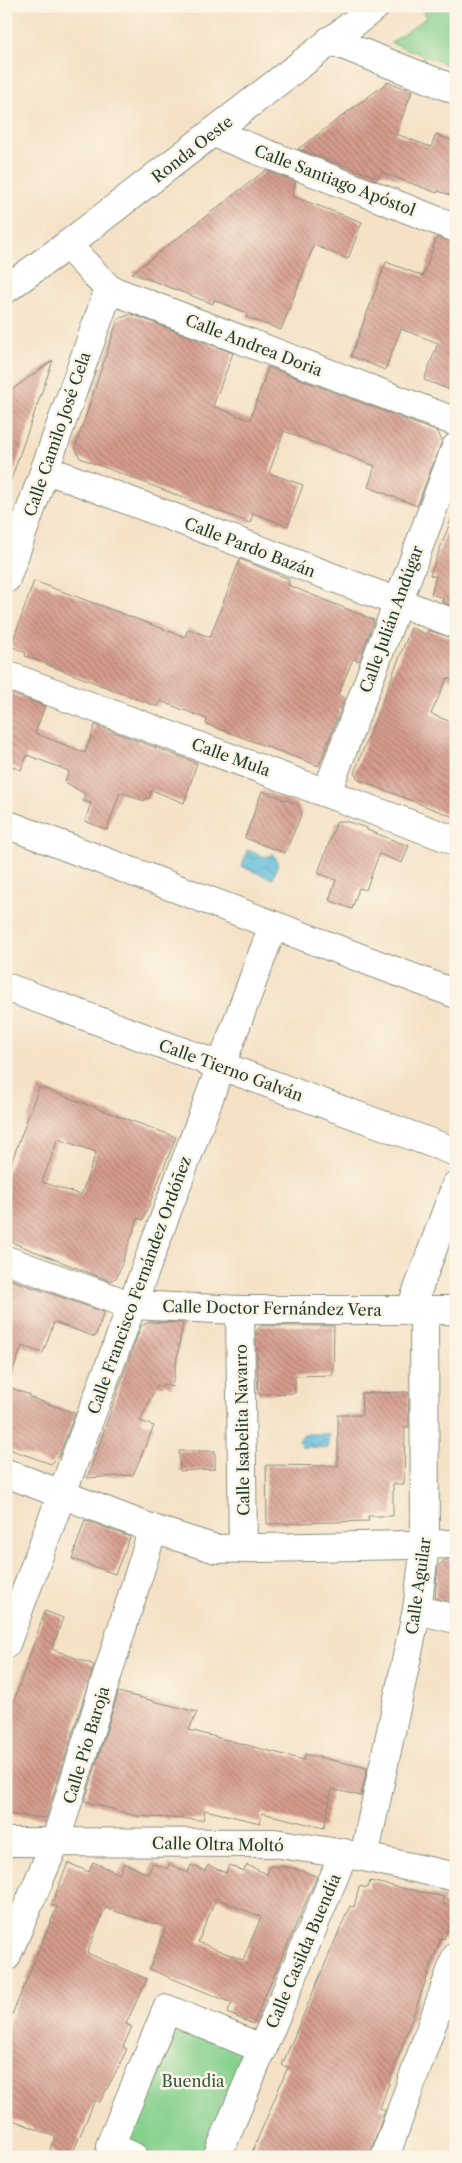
<svg xmlns="http://www.w3.org/2000/svg" width="462" height="2163" font-family="'Libre Caslon Text',serif">
<style>
.green{fill:#85d08d;stroke:#528660}
.water{fill:url(#water-waves);stroke:#3e7e88}
.building{fill:url(#building-back-hatch);fill-rule:evenodd}
.lines{fill:none;stroke-linecap:round;stroke-linejoin:round}
.minor-casing{stroke:#8a8f7d;stroke-width:30}
.minor{stroke:#fff;stroke-width:28}
.labels{text-anchor:middle;stroke-width:5;stroke-linejoin:round;paint-order:stroke}
.street-label{font-size:16px;fill:#1f3d34;stroke:#fcf5e5}
.park-label{font-size:16px;fill:#335a46;stroke:#fcf5e5}
</style>
<defs>
<pattern id="water-waves" width="16" height="10" patternUnits="userSpaceOnUse" patternTransform="scale(1.25)"><rect width="16" height="10" fill="#5ebedc"/><path d="M0 5q4-4 8 0t8 0" fill="none" stroke="#4d9cb3"/></pattern>
<pattern id="building-back-hatch" width="6" height="6" patternUnits="userSpaceOnUse" patternTransform="scale(1.25)"><rect width="6" height="6" fill="#d59b8e"/><path d="M-1 5l2 2M0 0l6 6M5-1l2 2" fill="none" stroke="#ac8075"/></pattern>
</defs>
<rect width="100%" height="100%" fill="#fcf5e5"/>
<filter id="ink" filterUnits="userSpaceOnUse"><feTurbulence type="fractalNoise" baseFrequency=".02" numOctaves="2"/><feDisplacementMap in="SourceGraphic" scale="10" xChannelSelector="R" yChannelSelector="G"/><feConvolveMatrix kernelMatrix="1 2 1 2 8 2 1 2 1" color-interpolation-filters="sRGB"/></filter>
<filter id="wash" filterUnits="userSpaceOnUse"><feTurbulence type="fractalNoise" baseFrequency=".0096" numOctaves="4" result="noise"/><feDisplacementMap in="SourceGraphic" scale="20" xChannelSelector="R" yChannelSelector="G"/><feGaussianBlur stdDeviation="1.12" result="paint"/><feColorMatrix in="noise" values="0 0 0 0 0 0 0 0 0 0 0 0 0 0 0 0 0 1.4 0 .05"/><feComposite in="paint" operator="in"/></filter>
<g filter="url(#wash)">
<rect width="100%" height="100%" fill="#f4e1c6"/>
<g class="green">
<path d="M427 6H456V68L391 43 427 17 422 10Z"/>
<path d="M167 2009 263 2049 217 2157H134L110 2146Z"/>
</g>
<g class="water">
<path d="M247 850 266 857 273 854 278 862 273 879 242 867Z"/>
<path d="M304 1434H329L328 1448 302 1447 299 1440Z"/>
</g>
<g id="blocks">
<g class="building">
<path d="M388 82 412 91 396 134 431 147 436 134 456 142V197L438 191 437 193 381 172 379 178 298 149Z"/>
<path d="M266 170 296 182 292 196 362 222 348 259 314 245 281 330 246 317 248 313 214 300 213 304 132 273Z"/>
<path d="M437 237 456 243V392L424 380 438 343 401 329 385 370 351 356 386 262 423 276Z"/>
<path d="M131 314 233 353 213 406 250 420 268 367 438 432 442 441 417 506 368 487 375 466 284 431 269 473 303 485 288 526 253 513 250 523 80 458 75 448 118 319Z"/>
<path d="M53 360 9 485 6 484V394Z"/>
<path d="M454 512H456V607L442 602 443 598 431 594 436 577 430 575Z"/>
<path d="M240 559 289 579 288 585 374 620 359 661 353 659 338 695 345 698 319 766 206 724 207 719 160 701 158 707 25 656 26 653 11 646 34 581 185 637 188 629 210 637Z"/>
<path d="M411 628 426 634 428 630 456 639V681L447 678 431 714 456 724V818L359 780 354 773Z"/>
<path d="M6 692 45 706 35 733 85 753 95 725 197 763 184 803 152 790 149 799 146 798 144 801 120 792 107 830 85 821 91 803 83 801 85 794 65 782 69 771 27 755 21 770 6 764Z"/>
<path d="M262 791 297 804 302 813 285 853 245 838Z"/>
<path d="M337 821H345L367 828V830L409 846 402 863 379 854 366 890 359 888 352 909 329 900 336 880 318 873Z"/>
<path d="M39 1087 176 1137 143 1220 138 1218 117 1277 110 1281 6 1240V1177ZM58 1139 96 1152 81 1195 42 1182Z"/>
<path d="M6 1278 104 1312 95 1337 54 1322 43 1353 22 1346 9 1382H6Z"/>
<path d="M149 1322 183 1323 172 1387 164 1384 162 1387 157 1385 140 1421 154 1426 133 1475 87 1478 141 1326Z"/>
<path d="M261 1326H334L333 1375 295 1376V1393L258 1394 256 1331Z"/>
<path d="M6 1386 30 1395 29 1397 75 1413 59 1456 51 1464 6 1448Z"/>
<path d="M408 1392 409 1427H405L404 1484H393V1516H368L369 1521 267 1524 266 1465 338 1466V1415H362L361 1393Z"/>
<path d="M179 1451H215V1469L180 1471Z"/>
<path d="M85 1520 130 1537 115 1574 72 1559Z"/>
<path d="M445 1560H456V1603L435 1598 438 1566Z"/>
<path d="M45 1611 63 1618 52 1649 94 1665 46 1818 6 1814V1724Z"/>
<path d="M118 1692 197 1712 189 1730 304 1760 305 1754 367 1768 361 1796 332 1789 324 1828 262 1813 260 1823 205 1810 203 1820 135 1816 85 1801Z"/>
<path d="M93 1862 119 1874 124 1863 148 1874 153 1863 167 1869 169 1864 188 1873 191 1865 205 1871 208 1865 226 1873 229 1865 243 1871 247 1865 267 1874 270 1866 289 1867 317 1876 253 2024 227 2013 232 2003 149 1969 166 1927 105 1908 87 1953 147 1979 126 2024 132 2027 123 2047 127 2049 118 2068 100 2102 95 2100 71 2157H58L50 2149 55 2137 6 2117V2029L57 1907 51 1905 68 1863 89 1872ZM216 1898 261 1917 243 1960 198 1942Z"/>
<path d="M370 1881 444 1897 443 1904 456 1906V1908L444 1939 441 1938 380 2108 385 2110 369 2157H250L288 2067 282 2065 340 1929 350 1906 354 1907 359 1886 368 1888Z"/>
</g>
</g>
</g>
<g filter="url(#ink)">
<use href="#blocks" fill-opacity="0" stroke="#8a8f7d" stroke-width="1"/>
<g class="lines">
<defs>
<g id="minor">
<path d="M330 40 456 90"/>
<path d="M214 133 456 228"/>
<path d="M67 245 109 289 456 422"/>
<path d="M6 289 67 245 376 6"/>
<path d="M45 469 456 624"/>
<path d="M6 579 109 289"/>
<path d="M6 675 456 841"/>
<path d="M327 792 456 447"/>
<path d="M6 824 456 994"/>
<path d="M6 987 456 1152"/>
<path d="M6 1260 130 1305 240 1310H456"/>
<path d="M240 1310 243 1549"/>
<path d="M410 1311 456 1185"/>
<path d="M6 1473 153 1529 216 1549 456 1544"/>
<path d="M417 1610 456 1619"/>
<path d="M6 1644 273 926"/>
<path d="M6 1842 274 1843 364 1857 456 1877"/>
<path d="M364 1857 417 1610 425 1545 424 1311"/>
<path d="M6 1957 55 1843 153 1529"/>
<path d="M134 2157 110 2146 167 2009 263 2049"/>
<path d="M217 2157 344 1853"/>
<path d="M385 2157 456 1957"/>
</g>
</defs>
<use href="#minor" class="minor-casing"/>
<use href="#minor" class="minor"/>
</g>
</g>
<g class="labels">
<g class="street-label">
<text transform="translate(192 149) rotate(-38)" y="6">Ronda Oeste</text>
<text transform="translate(335 180) rotate(21)" y="6">Calle Santiago Apóstol</text>
<text transform="translate(254 345) rotate(21)" y="6">Calle Andrea Doria</text>
<text transform="translate(57 434) rotate(-71)" y="6">Calle Camilo José Cela</text>
<text transform="translate(250 547) rotate(21)" y="6">Calle Pardo Bazán</text>
<text transform="translate(391 619) rotate(-70)" y="6">Calle Julián Andúgar</text>
<text transform="translate(231 757) rotate(20)" y="6">Calle Mula</text>
<text transform="translate(231 1070) rotate(20)" y="6">Calle Tierno Galván</text>
<text transform="translate(139 1285) rotate(-70)" y="6">Calle Francisco Fernández Ordóñez</text>
<text transform="translate(272 1308) rotate(1)" y="6">Calle Doctor Fernández Vera</text>
<text transform="translate(242 1430) rotate(-91)" y="6">Calle Isabelita Navarro</text>
<text transform="translate(418 1586) rotate(-82)" y="6">Calle Aguilar</text>
<text transform="translate(86 1745) rotate(-73)" y="6">Calle Pío Baroja</text>
<text transform="translate(218 1844) rotate(1)" y="6">Calle Oltra Moltó</text>
<text transform="translate(303 1951) rotate(-67)" y="6">Calle Casilda Buendía</text>
</g>
<g class="park-label">
<text x="193" y="2087">Buendia</text>
</g>
</g>
<rect width="462" height="2163" fill="none" stroke="#fcf5e5" stroke-width="25"/>
</svg>
